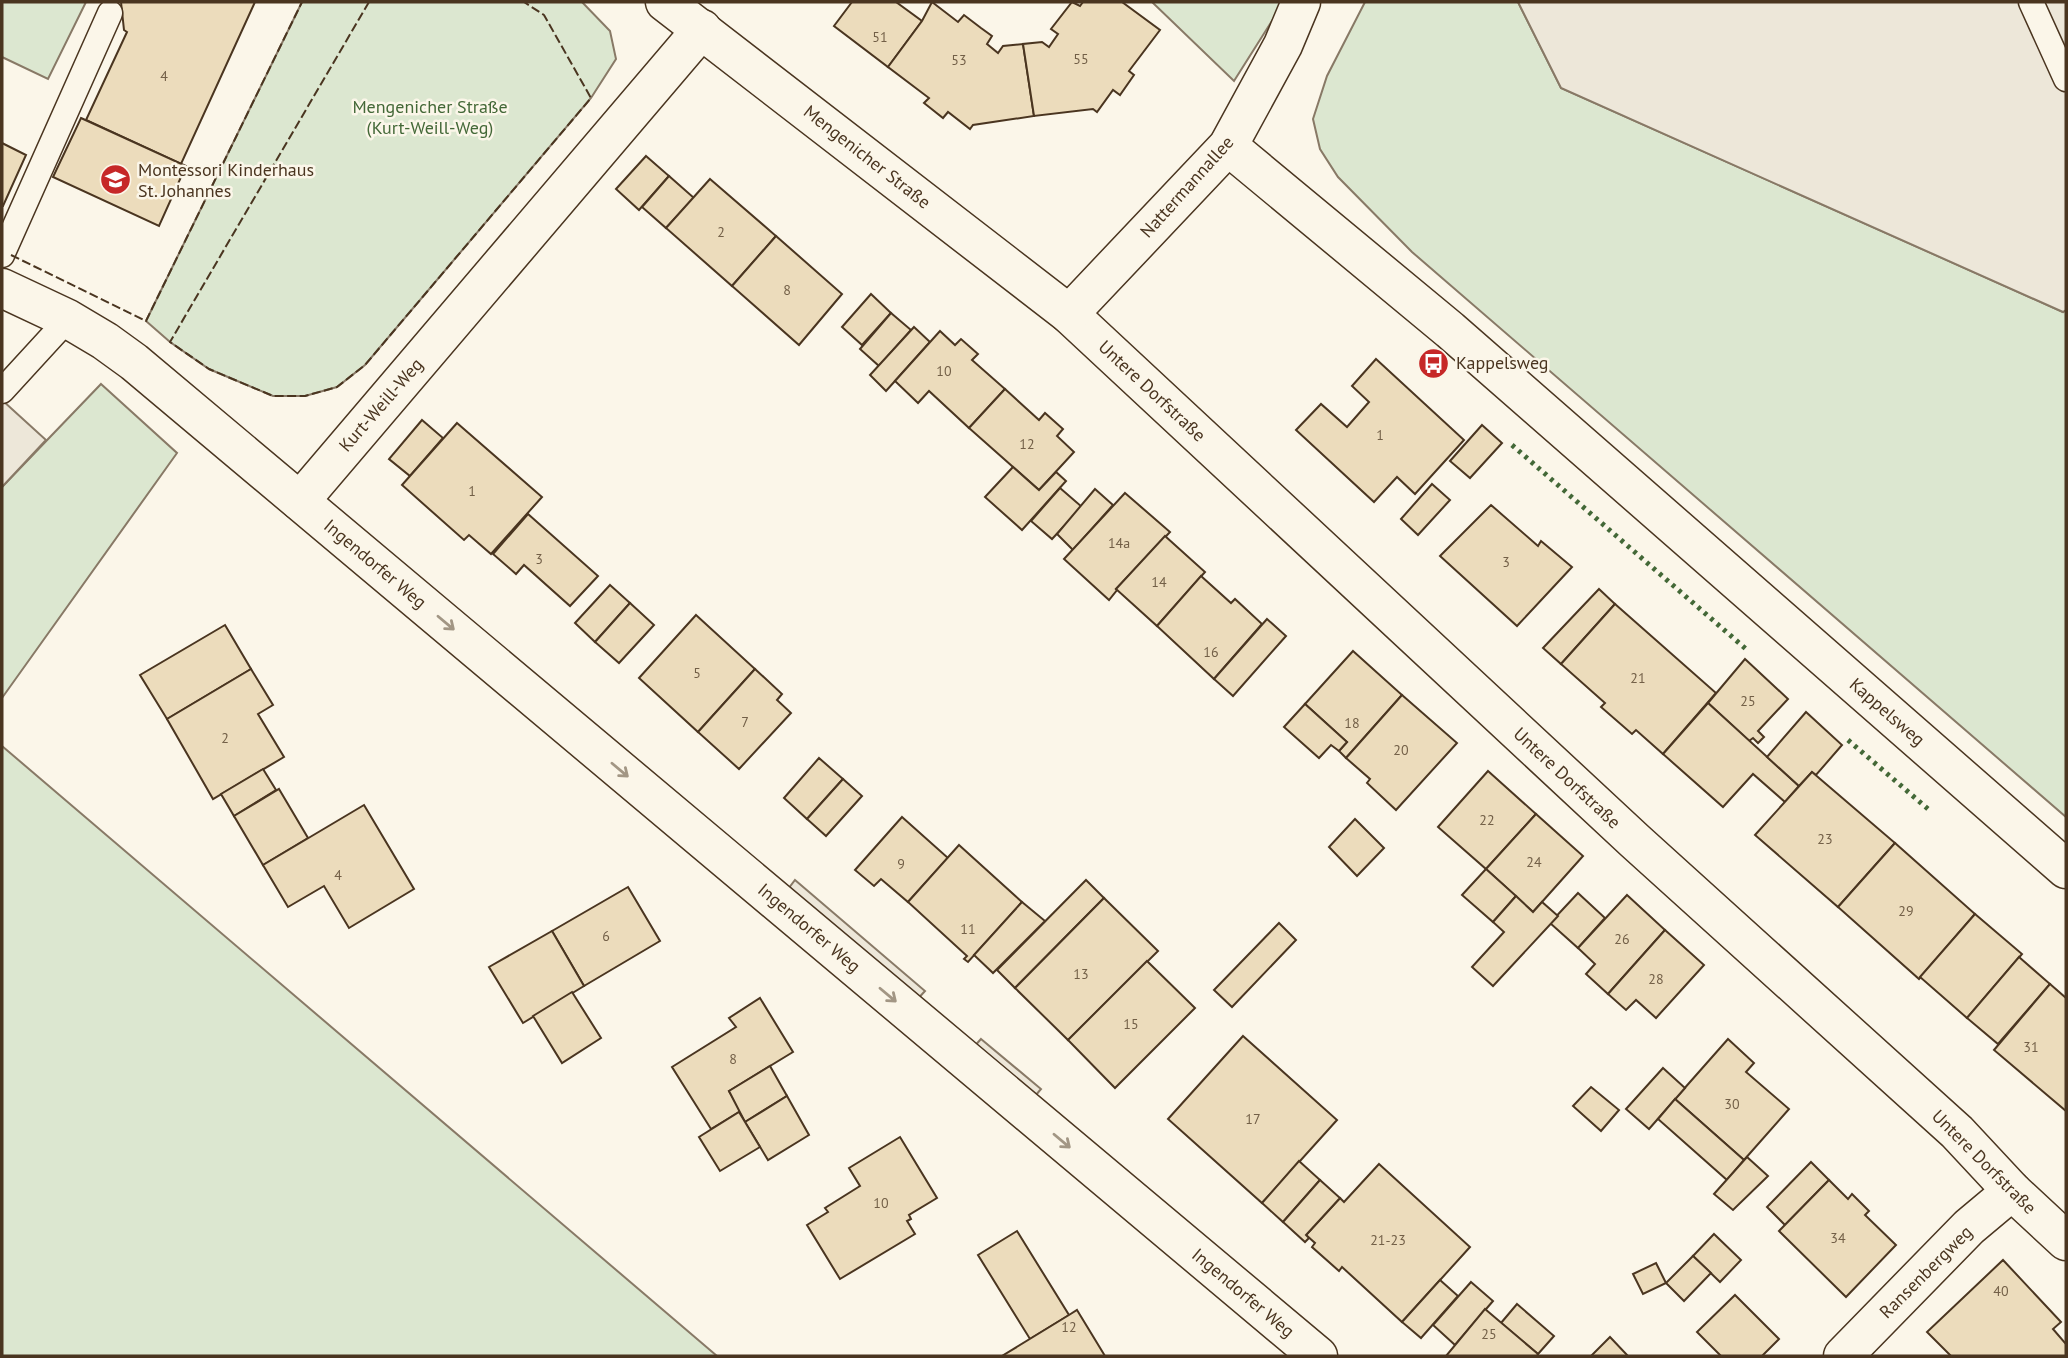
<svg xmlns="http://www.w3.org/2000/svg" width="2068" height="1358" font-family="'PT Sans',sans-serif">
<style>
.green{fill:#dce7d0;stroke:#887966;stroke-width:2}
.parking{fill:#ede7d9;stroke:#887966;stroke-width:2}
.building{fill:#ecdcbc;stroke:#4a3520;stroke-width:2}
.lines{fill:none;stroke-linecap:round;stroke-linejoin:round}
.lane-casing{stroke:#4a3520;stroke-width:27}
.street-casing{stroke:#4a3520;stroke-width:41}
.lane{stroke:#fbf6e9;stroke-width:24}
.street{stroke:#fbf6e9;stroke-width:38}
.hedge{stroke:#436837;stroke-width:5;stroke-dasharray:3.5 5;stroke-linecap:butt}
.fence{stroke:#4a3520;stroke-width:2;stroke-dasharray:9 3.5;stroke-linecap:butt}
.oneway{stroke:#a29684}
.labels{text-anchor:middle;stroke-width:5;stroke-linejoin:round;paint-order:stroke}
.number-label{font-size:14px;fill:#725f47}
.park-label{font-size:18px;fill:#436837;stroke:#fbf6e9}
.street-label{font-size:18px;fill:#4a3520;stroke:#fbf6e9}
.poi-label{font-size:18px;fill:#4a3520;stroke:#fbf6e9;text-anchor:start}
</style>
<rect width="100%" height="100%" fill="#fbf6e9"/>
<g class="green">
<path d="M2 2H86L48 79 2 57Z"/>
<path d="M302 2H582L610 31 616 59 591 98 365 365 337 387 305 396H273L209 369 170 342 146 321Z"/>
<path d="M1152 2H1284L1234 81Z"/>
<path d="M1365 2H1518L1561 88 2063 312 2066 310V817L1412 252 1338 177 1320 149 1313 119 1327 76Z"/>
<path d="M101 384 177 453 2 698V487Z"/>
<path d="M2 746 717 1356H2Z"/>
</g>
<g class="parking">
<path d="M1518 2H2066V310L2063 312 1561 88Z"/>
<path d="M2 400 46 440 2 487Z"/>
<path d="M795 880 925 991 914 1003 785 893Z"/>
<path d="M981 1039 1041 1089 1030 1102 971 1050Z"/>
</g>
<g class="building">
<path d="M121 2H255L181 164 86 120 127 32 124 30Z"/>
<path d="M852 2H896L922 21 888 67 834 26Z"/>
<path d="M932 2 958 22 964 15 981 28 992 36 987 44 998 53 1003 46 1023 44 1034 116 973 125 970 129 948 112 943 118 924 103 929 98 888 67 922 21Z"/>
<path d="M1072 2 1080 6 1083 2H1122L1160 30 1129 71 1134 75 1120 95 1113 90 1097 112 1093 109 1034 116 1023 44 1042 42 1049 47 1058 34 1051 29Z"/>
<path d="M81 118 186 166 159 226 53 177Z"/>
<path d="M2 143 26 155 3 206H2Z"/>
<path d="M646 156 669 176 639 210 616 189Z"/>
<path d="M669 176 694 198 666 228 642 207Z"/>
<path d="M710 179 776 236 732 286 666 228Z"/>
<path d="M776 236 842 294 799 345 732 286Z"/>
<path d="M871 294 891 313 862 345 842 327Z"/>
<path d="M891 313 911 330 879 366 860 349Z"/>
<path d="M914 327 930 342 886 391 870 375Z"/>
<path d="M940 331 955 345 961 339 978 354 972 360 1005 389 969 428 929 391 918 403 895 381Z"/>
<path d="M1376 359 1464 440 1415 494 1397 477 1374 502 1296 430 1321 404 1347 427 1369 402 1352 386Z"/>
<path d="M1005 389 1039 420 1045 413 1063 429 1057 436 1074 452 1039 490 969 428Z"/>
<path d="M422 420 443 438 410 476 389 459Z"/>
<path d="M457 423 542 497 491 554 469 535 464 540 402 485Z"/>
<path d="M1482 425 1502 443 1470 478 1450 461Z"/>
<path d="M1013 467 1039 490 1056 472 1066 481 1022 530 985 497Z"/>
<path d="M1432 484 1450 500 1418 535 1401 519Z"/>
<path d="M1060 488 1082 507 1052 539 1031 521Z"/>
<path d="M1095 489 1113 505 1073 550 1057 534Z"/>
<path d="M1125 493 1170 532 1116 589 1117 590 1109 600 1064 559Z"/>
<path d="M1491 505 1538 546 1541 541 1572 567 1517 626 1440 556Z"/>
<path d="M528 514 598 576 570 606 524 565 516 574 493 554Z"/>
<path d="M1165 536 1205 572 1157 626 1116 589Z"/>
<path d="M1201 576 1231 603 1235 599 1262 624 1214 679 1157 626Z"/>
<path d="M610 585 630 603 595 642 575 623Z"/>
<path d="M1599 589 1615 604 1561 664 1543 648Z"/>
<path d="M630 603 654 625 619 663 595 642Z"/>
<path d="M1615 604 1716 693 1663 754 1636 730 1632 734 1601 707 1605 703 1561 664Z"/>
<path d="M696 615 755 669 698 732 639 678Z"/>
<path d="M1267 619 1286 636 1233 696 1214 679Z"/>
<path d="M225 625 251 669 167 719 140 675Z"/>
<path d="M1353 651 1402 695 1346 758 1339 751 1347 742 1305 704Z"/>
<path d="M1745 659 1788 699 1758 731 1764 737 1758 743 1753 738 1749 741 1708 703Z"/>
<path d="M251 669 273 705 258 714 284 757 213 799 167 719Z"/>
<path d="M755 669 782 694 777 700 791 713 739 769 698 732Z"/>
<path d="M1402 695 1457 743 1396 810 1367 783 1370 779 1346 758Z"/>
<path d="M1708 703 1799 786 1785 802 1753 774 1723 807 1663 754Z"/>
<path d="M1305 704 1347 742 1339 751 1331 745 1319 758 1284 727Z"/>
<path d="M1806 712 1842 745 1816 775 1812 772 1799 786 1767 757Z"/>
<path d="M819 758 843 779 807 819 784 798Z"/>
<path d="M263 769 276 790 234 816 221 794Z"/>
<path d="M1488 771 1536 814 1486 869 1438 827Z"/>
<path d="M1812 772 1895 843 1838 907 1755 835Z"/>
<path d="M843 779 862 796 826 836 807 819Z"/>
<path d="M279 789 308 838 263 865 234 816Z"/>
<path d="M364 805 414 889 349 928 324 886 288 907 263 865Z"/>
<path d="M1536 814 1583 856 1533 912 1486 869Z"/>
<path d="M902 817 948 858 908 902 881 879 874 886 855 870Z"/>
<path d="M1355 819 1384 848 1357 876 1329 847Z"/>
<path d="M1895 843 1975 914 1919 979 1838 907Z"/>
<path d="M959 845 1022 902 968 962 964 959 967 956 908 902Z"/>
<path d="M1486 869 1516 896 1493 922 1462 895Z"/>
<path d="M1086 880 1104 898 1015 988 997 970Z"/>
<path d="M628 887 660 941 584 986 552 931Z"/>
<path d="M1578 893 1605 918 1578 948 1550 923Z"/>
<path d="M1627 895 1665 930 1608 994 1586 974 1595 964 1578 948Z"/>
<path d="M1516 896 1533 912 1542 902 1558 916 1493 986 1472 967 1504 932 1493 922Z"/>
<path d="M1104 898 1158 951 1068 1040 1015 988Z"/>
<path d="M1022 902 1045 921 993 973 974 955Z"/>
<path d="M1975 914 2022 954 1967 1018 1920 977Z"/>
<path d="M1279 923 1296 940 1232 1007 1214 990Z"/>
<path d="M1665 930 1704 965 1656 1018 1636 1000 1626 1010 1608 994Z"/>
<path d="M552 931 584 986 523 1023 489 967Z"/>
<path d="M2019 957 2050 984 1998 1044 1967 1018Z"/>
<path d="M1147 961 1195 1008 1115 1088 1068 1040Z"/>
<path d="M2050 984 2066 998V1111L1994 1050Z"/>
<path d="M572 992 601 1038 562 1063 533 1016Z"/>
<path d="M760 998 793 1052 729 1091 741 1111 711 1129 672 1067 736 1027 729 1018Z"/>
<path d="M1243 1036 1337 1120 1262 1203 1168 1119Z"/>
<path d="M1728 1039 1754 1063 1746 1072 1789 1109 1744 1160 1675 1099Z"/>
<path d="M770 1066 787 1096 745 1122 729 1091Z"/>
<path d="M1663 1068 1685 1088 1649 1129 1626 1109Z"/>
<path d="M1591 1087 1619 1110 1601 1131 1573 1106Z"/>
<path d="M787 1096 809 1135 768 1160 745 1122Z"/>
<path d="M1675 1099 1744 1160 1727 1180 1658 1119Z"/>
<path d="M739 1112 760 1147 720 1171 699 1137Z"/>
<path d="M900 1137 937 1198 909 1215 911 1219 907 1221 915 1234 840 1279 807 1225 828 1212 825 1208 860 1186 849 1168Z"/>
<path d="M1747 1157 1768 1176 1733 1210 1714 1194Z"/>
<path d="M1299 1161 1320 1180 1283 1222 1262 1203Z"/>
<path d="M1811 1162 1829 1180 1785 1225 1767 1207Z"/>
<path d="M1379 1164 1470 1247 1402 1322 1342 1267 1339 1271 1312 1247 1315 1243 1306 1235 1340 1198 1344 1202Z"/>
<path d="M1320 1180 1340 1198 1306 1235 1309 1238 1305 1242 1283 1222Z"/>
<path d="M1829 1180 1848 1199 1852 1194 1869 1211 1865 1215 1896 1245 1846 1297 1779 1231Z"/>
<path d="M1017 1231 1069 1315 1030 1339 978 1255Z"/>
<path d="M1714 1234 1741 1260 1720 1282 1693 1256Z"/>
<path d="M1693 1256 1711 1273 1684 1301 1666 1283Z"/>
<path d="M2003 1260 2061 1322 2053 1329 2066 1344V1356H1951L1927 1332Z"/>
<path d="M1656 1263 1666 1283 1643 1294 1633 1274Z"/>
<path d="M1440 1280 1458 1296 1421 1338 1402 1322Z"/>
<path d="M1471 1282 1493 1301 1455 1345 1433 1325Z"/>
<path d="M1735 1295 1779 1339 1762 1356H1721L1697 1332Z"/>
<path d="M1517 1304 1554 1336 1538 1354 1501 1323Z"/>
<path d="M1485 1309 1538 1354 1537 1356H1446Z"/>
<path d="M1077 1310 1105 1356H1002L1069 1315Z"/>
<path d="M1610 1337 1628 1356H1591Z"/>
</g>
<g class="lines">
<defs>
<g id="lane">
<path d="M2031 2 2066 79"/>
<path d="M2 255 110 13"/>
<path d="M2 391 68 319"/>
</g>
<g id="street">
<path d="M665 2 1069 314 1635 841 1957 1132 2012 1191 2066 1241"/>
<path d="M1228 146 1450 330 2066 869"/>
<path d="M2 288 68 319 105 341 134 362 1318 1356"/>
<path d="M1069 314 1228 146 1283 45 1301 2"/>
<path d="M300 501 702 29"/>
<path d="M1843 1356 1969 1227 2012 1191"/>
</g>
</defs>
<use href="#lane" class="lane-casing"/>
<use href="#street" class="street-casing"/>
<use href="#lane" class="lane"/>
<use href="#street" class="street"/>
<g class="hedge">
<path d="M1512 445 1746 649"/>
<path d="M1848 740 1928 809"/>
</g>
<g class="fence">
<path d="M369 2 170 342 209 369 273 396H305L337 387 365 365 591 98 544 15 524 2"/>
<path d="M11 255 146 321 302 2"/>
</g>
</g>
<defs><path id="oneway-shaft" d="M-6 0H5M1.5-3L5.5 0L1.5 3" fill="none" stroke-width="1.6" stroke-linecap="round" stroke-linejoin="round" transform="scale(1.75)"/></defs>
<g class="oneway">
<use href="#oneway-shaft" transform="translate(446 623) rotate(40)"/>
<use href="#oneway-shaft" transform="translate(620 770) rotate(40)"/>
<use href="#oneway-shaft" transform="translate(888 995) rotate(40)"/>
<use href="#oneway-shaft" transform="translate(1062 1141) rotate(40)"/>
</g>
<defs>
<symbol id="school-disc" viewBox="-11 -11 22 22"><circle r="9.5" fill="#c62828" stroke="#fbf6e9"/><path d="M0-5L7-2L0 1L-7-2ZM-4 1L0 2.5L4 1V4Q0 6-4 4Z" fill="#fff"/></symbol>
<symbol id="bus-disc" viewBox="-11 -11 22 22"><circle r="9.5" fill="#c62828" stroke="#fbf6e9"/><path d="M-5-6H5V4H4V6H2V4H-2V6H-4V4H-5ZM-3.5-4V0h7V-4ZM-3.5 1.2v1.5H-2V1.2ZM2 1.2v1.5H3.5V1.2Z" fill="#fff"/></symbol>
</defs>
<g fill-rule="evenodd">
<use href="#school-disc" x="98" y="162" width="35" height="35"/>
<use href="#bus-disc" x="1416" y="346" width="35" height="35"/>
</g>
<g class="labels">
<g class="number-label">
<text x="880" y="42">51</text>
<text x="1081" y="64">55</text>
<text x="959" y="65">53</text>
<text x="164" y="81">4</text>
<text x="721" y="237">2</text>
<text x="787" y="295">8</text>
<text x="944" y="376">10</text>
<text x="1380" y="440">1</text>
<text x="1027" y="449">12</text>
<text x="472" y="496">1</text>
<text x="1119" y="548">14a</text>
<text x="539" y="564">3</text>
<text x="1506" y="567">3</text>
<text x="1159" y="587">14</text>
<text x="1211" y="657">16</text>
<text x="697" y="678">5</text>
<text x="1638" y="683">21</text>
<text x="1748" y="706">25</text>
<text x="745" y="727">7</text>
<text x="1352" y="728">18</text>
<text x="225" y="743">2</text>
<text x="1401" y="755">20</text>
<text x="1487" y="825">22</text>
<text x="1825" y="844">23</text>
<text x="1534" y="867">24</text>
<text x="901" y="869">9</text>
<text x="338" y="880">4</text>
<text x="1906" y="916">29</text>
<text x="968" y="934">11</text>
<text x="606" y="941">6</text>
<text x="1622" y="944">26</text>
<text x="1081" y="979">13</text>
<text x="1656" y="984">28</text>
<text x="1131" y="1029">15</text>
<text x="2031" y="1052">31</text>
<text x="733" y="1064">8</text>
<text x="1732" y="1109">30</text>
<text x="1253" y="1124">17</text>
<text x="881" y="1208">10</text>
<text x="1838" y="1243">34</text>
<text x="1388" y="1245">21-23</text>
<text x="2001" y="1296">40</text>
<text x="1069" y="1332">12</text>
<text x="1489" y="1339">25</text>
</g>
<g class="park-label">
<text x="430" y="113">Mengenicher Straße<tspan x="430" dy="21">(Kurt-Weill-Weg)</tspan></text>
</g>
<g class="street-label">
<text transform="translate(867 157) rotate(38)" y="6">Mengenicher Straße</text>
<text transform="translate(1187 187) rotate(-48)" y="6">Nattermannallee</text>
<text transform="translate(1152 391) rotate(43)" y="6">Untere Dorfstraße</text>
<text transform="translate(381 405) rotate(-49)" y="6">Kurt-Weill-Weg</text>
<text transform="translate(375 564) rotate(40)" y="6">Ingendorfer Weg</text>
<text transform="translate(1887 712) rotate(41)" y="6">Kappelsweg</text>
<text transform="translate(1567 778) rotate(43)" y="6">Untere Dorfstraße</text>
<text transform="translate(809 928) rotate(40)" y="6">Ingendorfer Weg</text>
<text transform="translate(1984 1162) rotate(45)" y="6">Untere Dorfstraße</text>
<text transform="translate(1926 1272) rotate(-45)" y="6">Ransenbergweg</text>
<text transform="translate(1243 1293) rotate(40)" y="6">Ingendorfer Weg</text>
</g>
<g class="poi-label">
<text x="138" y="176">Montessori Kinderhaus<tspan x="138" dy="21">St. Johannes</tspan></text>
<text x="1456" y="369">Kappelsweg</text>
</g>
</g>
<rect width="2068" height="1358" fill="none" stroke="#4a3520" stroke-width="7"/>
</svg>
